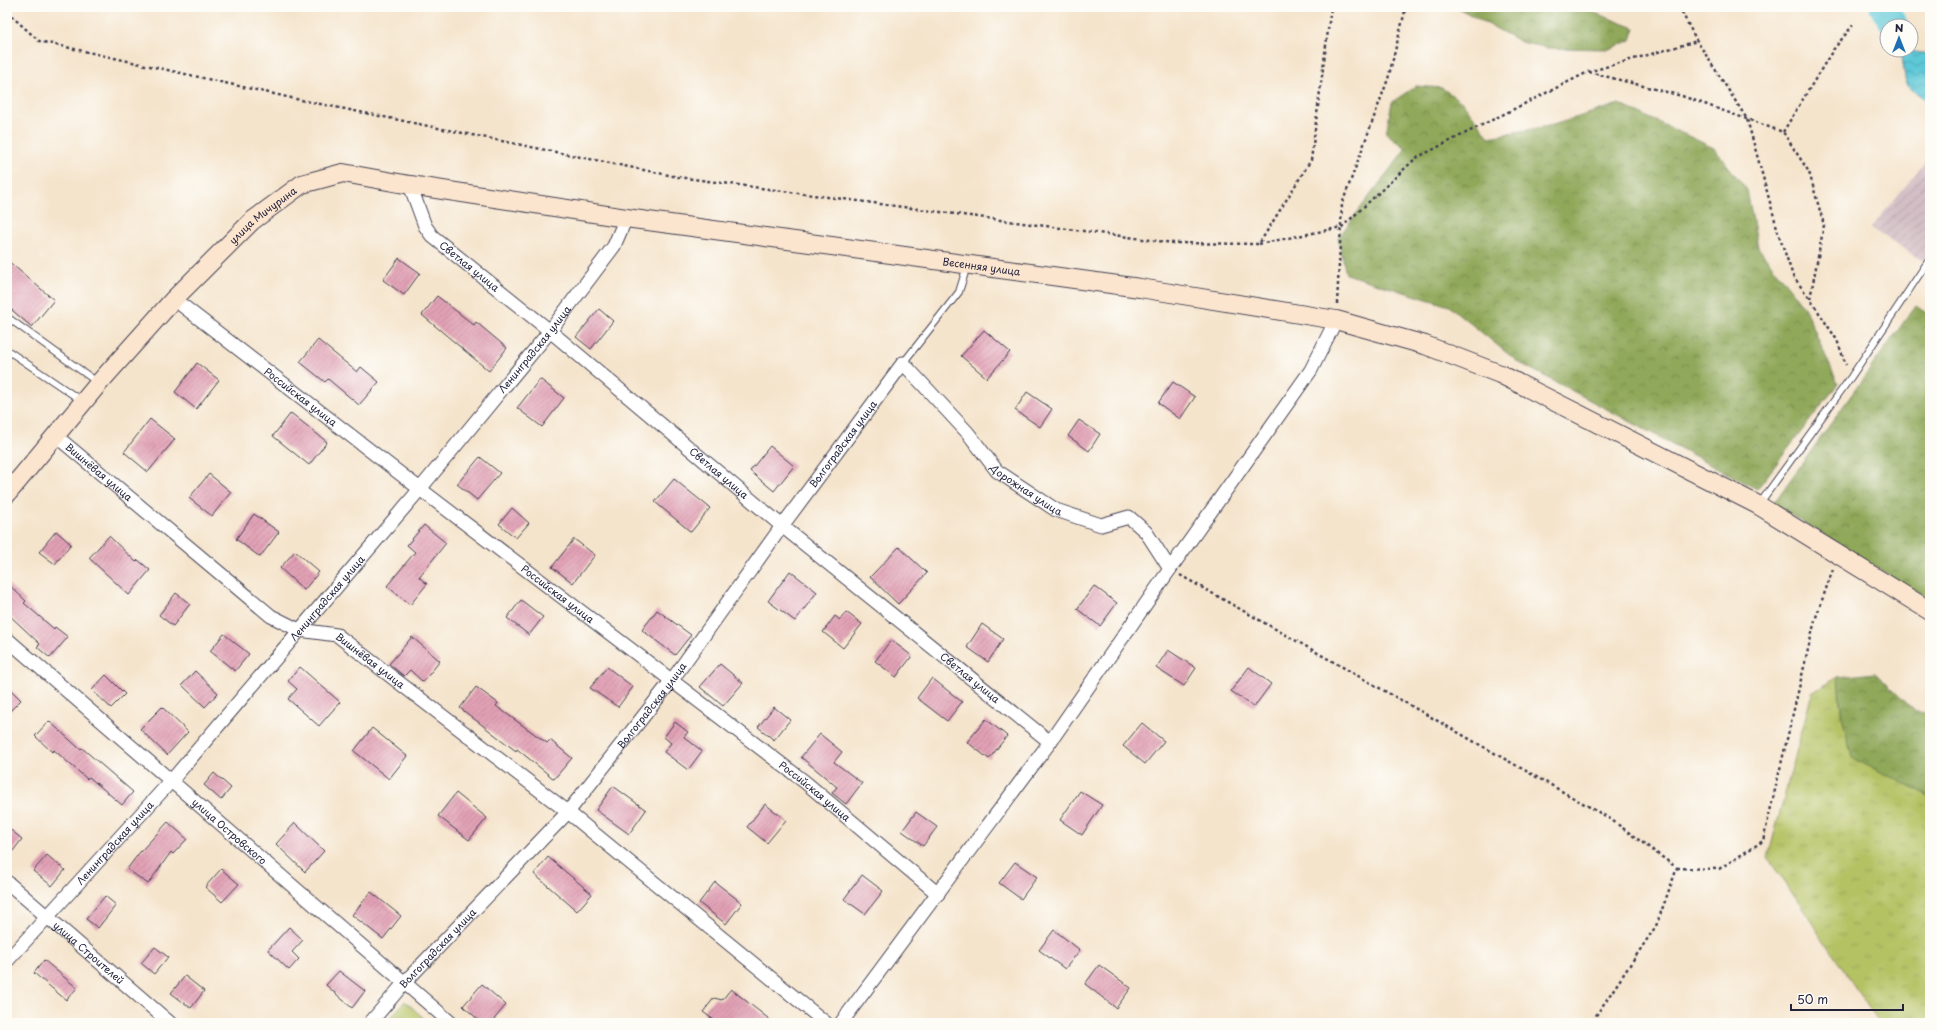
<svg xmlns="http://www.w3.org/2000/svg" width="1937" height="1030" font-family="'Playpen Sans',sans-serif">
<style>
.industrial{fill:url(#industrial-furrows)}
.grass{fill:url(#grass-tufts);stroke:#6c7250}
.forest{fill:url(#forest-crowns);stroke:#59654a}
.water{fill:url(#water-waves);stroke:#407589}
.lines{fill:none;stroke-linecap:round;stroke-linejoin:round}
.river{stroke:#5dc8d7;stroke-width:27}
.building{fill:url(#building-hatch)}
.lane-casing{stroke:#423f51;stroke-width:8}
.street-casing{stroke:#423f51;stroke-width:15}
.secondary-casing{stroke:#423f51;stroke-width:20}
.path{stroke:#423f51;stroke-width:2.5;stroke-dasharray:3 3;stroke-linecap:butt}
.lane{stroke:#fff;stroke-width:6}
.street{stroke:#fff;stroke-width:13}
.secondary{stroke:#fbe5cf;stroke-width:18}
.labels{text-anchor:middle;stroke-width:3;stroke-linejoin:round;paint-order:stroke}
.street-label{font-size:10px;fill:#22223b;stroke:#fdfcf7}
</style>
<defs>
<pattern id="industrial-furrows" width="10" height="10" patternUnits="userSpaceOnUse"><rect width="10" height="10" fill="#d2bec4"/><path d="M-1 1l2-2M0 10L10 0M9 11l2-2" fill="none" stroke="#b4a3a9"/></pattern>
<pattern id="grass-tufts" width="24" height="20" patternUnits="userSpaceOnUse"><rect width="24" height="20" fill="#b5c264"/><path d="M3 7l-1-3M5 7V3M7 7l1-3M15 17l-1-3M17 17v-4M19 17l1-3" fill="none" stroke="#9ba658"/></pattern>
<pattern id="forest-crowns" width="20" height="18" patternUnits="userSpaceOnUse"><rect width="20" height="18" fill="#90a85a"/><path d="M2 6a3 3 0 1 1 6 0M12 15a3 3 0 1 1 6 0" fill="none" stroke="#75884c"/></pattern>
<pattern id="water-waves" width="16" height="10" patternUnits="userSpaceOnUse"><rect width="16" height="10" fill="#5dc8d7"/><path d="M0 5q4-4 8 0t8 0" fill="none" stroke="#4ca2b0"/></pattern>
<pattern id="building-hatch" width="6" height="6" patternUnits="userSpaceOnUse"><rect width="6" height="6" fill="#e2a1b6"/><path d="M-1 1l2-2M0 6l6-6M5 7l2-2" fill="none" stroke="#b78395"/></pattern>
</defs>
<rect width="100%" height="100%" fill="#fdfcf7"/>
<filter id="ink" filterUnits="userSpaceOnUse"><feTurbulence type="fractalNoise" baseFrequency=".025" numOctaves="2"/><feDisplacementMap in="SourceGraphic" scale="8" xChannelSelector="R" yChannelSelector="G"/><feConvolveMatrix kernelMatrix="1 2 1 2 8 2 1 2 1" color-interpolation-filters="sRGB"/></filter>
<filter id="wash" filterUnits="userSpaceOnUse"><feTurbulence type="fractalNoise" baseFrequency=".012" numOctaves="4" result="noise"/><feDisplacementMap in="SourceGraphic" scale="16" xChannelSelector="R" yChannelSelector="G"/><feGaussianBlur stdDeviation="0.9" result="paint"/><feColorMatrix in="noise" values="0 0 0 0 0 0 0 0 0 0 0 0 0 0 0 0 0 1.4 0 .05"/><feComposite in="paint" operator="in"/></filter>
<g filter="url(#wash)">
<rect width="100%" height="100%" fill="#f5e4cc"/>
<path class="industrial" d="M1930 156V265L1871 228Z"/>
<g class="grass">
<path d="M1838 677 1841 712 1926 794 1930 800V1020L1927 1023H1879L1768 857 1812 693Z"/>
<path d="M405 1001 429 1023H386Z"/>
</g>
<g class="forest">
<path d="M1456 7H1579L1635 28 1631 40 1610 49 1548 48 1521 42Z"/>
<path d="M1416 86 1442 88 1463 103 1489 137 1553 125 1619 104 1714 148 1747 190 1758 247 1805 309 1838 384 1757 489 1518 362 1449 306 1346 274 1338 238 1406 148 1386 133 1392 102Z"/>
<path d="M1916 305 1930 315V600L1773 504Z"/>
<path d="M1875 673 1916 712 1930 713V800L1926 794 1852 758 1841 712 1838 677Z"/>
</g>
<path class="water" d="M1901 50 1930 54V107L1922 97 1906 85Z"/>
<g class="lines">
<path class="river" d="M1883 7 1895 26"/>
</g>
<g id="blocks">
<g class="building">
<path d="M399 258 420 273 404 295 383 280Z"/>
<path d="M7 260 54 300 32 327 7 306Z"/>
<path d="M437 296 474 325 476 322 507 348 489 371 422 315Z"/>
<path d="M599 309 613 321 591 349 576 337Z"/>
<path d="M984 330 1010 352 987 378 961 356Z"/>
<path d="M318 340 357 372 361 367 379 382 359 405 328 379 325 382 300 362Z"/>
<path d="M197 363 219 380 196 409 175 392Z"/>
<path d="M540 379 564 398 542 427 517 408Z"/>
<path d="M1173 382 1195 397 1180 419 1158 403Z"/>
<path d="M1027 392 1052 409 1040 427 1015 410Z"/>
<path d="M291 413 327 442 309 465 273 436Z"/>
<path d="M150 419 175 439 148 472 124 452Z"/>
<path d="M1079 420 1100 434 1089 451 1068 436Z"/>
<path d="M770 446 794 466 774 491 750 471Z"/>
<path d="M480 457 500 473 477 500 457 484Z"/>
<path d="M209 474 231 492 212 516 189 498Z"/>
<path d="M674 479 710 508 691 532 655 502Z"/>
<path d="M512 508 529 523 516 538 499 524Z"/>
<path d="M254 514 279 532 260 557 236 539Z"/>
<path d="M424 525 446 543 419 577 427 584 410 605 387 586 415 552 407 545Z"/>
<path d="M56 531 71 544 55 564 39 552Z"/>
<path d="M109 536 136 562 138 560 150 570 129 595 89 558Z"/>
<path d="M574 539 595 555 573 583 552 567Z"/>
<path d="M899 547 927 573 898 604 870 577Z"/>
<path d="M295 551 319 572 304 590 280 568Z"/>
<path d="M790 571 817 592 795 621 768 601Z"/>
<path d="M7 583 26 601 24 603 54 629 55 627 68 637 50 658 37 647 40 644 7 613Z"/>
<path d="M1094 586 1117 603 1100 626 1077 609Z"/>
<path d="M176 593 190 604 173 626 159 615Z"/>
<path d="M521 600 543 617 529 635 507 618Z"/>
<path d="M657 610 691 635 675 655 642 630Z"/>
<path d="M846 612 862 624 843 648 823 632 835 616 840 620Z"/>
<path d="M982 624 1003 639 988 662 967 647Z"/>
<path d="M224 634 249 654 235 671 210 651Z"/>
<path d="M412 637 440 661 423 682 410 670 404 676 389 664Z"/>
<path d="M891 640 912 656 896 677 875 661Z"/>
<path d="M1168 650 1196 668 1184 686 1156 668Z"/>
<path d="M720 664 743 683 723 706 700 687Z"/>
<path d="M300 667 340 702 319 726 288 699 297 689 288 681Z"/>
<path d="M607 667 633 687 618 707 590 688Z"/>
<path d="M1249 667 1271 684 1254 707 1231 691Z"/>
<path d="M195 671 218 693 205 707 182 685Z"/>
<path d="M106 675 125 694 111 708 92 690Z"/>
<path d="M932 678 962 702 947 721 917 698Z"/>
<path d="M7 686 21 700 7 714Z"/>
<path d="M476 687 498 703 496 706 547 743 550 740 572 758 554 779 517 749 516 751 460 708Z"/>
<path d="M162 707 188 732 167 755 140 729Z"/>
<path d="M774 707 790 720 774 740 758 727Z"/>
<path d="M986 719 1007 736 989 759 967 742Z"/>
<path d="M49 721 80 749 82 748 133 792 122 805 89 777 87 779 54 750 52 752 35 736Z"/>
<path d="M675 722 688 732 684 737 702 751 688 770 664 752 671 743 664 737Z"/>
<path d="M1142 723 1164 741 1145 764 1123 746Z"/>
<path d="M372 728 407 756 389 779 354 751Z"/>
<path d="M820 734 842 752 834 762 862 783 846 804 832 793 837 787 801 757Z"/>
<path d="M214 773 231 788 221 800 204 785Z"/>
<path d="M613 786 646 810 629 834 596 810Z"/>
<path d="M1080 791 1102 805 1082 835 1060 820Z"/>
<path d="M456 793 487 818 469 840 438 816Z"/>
<path d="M765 804 786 820 767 843 747 827Z"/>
<path d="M916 812 937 827 923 846 902 831Z"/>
<path d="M168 822 187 839 173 854 171 852 148 884 127 869 140 852Z"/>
<path d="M295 823 324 851 305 872 276 844Z"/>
<path d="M7 827 22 839 7 859Z"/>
<path d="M47 855 65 870 52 886 33 871Z"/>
<path d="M548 857 592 894 577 911 534 874Z"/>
<path d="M1015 862 1037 877 1021 899 999 883Z"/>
<path d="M221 869 239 884 222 902 205 887Z"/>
<path d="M862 875 883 891 865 914 844 899Z"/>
<path d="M715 882 742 903 726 924 699 903Z"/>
<path d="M371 892 401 916 383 939 352 915Z"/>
<path d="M105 896 116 905 98 928 86 919Z"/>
<path d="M289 927 303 940 292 952 299 959 289 970 268 950Z"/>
<path d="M1054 930 1080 950 1065 969 1039 950Z"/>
<path d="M155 947 168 957 154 974 141 963Z"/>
<path d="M44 960 77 988 66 1000 34 973Z"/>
<path d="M1099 965 1131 988 1116 1008 1085 984Z"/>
<path d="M339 971 365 991 352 1008 326 985Z"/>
<path d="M185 976 204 991 191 1008 171 993Z"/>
<path d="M482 984 506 1005 491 1023H482L463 1006Z"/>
<path d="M731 989 774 1023H718L703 1012 714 998 722 1000Z"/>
</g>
</g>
</g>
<g filter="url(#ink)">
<use href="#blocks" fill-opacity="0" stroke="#423f51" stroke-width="1"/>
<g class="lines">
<defs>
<g id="lane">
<path d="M7 317 97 382"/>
<path d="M7 350 82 401"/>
<path d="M903 363 959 292 967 266"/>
<path d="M1760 503 1851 377 1927 263"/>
</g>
<g id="street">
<path id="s1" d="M410 185 425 226 432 236 550 331 782 526 1050 742"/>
<path id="s2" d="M174 299 420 489 805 782 938 894"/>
<path id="s3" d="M56 436 271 616 299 630 337 635 568 812 826 1023"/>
<path id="s4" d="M7 639 451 1023"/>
<path id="s5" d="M7 882 170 1023"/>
<path id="s6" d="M7 961 172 780 420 489 550 331 614 246 626 218"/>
<path id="s7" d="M370 1023 405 982 568 812 672 680 782 526 903 363 968 433 997 471 1056 510 1101 525 1129 517 1146 532 1170 569"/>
<path d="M841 1023 1050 742 1170 569 1311 370 1336 320"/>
</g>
<g id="secondary">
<path id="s8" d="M7 494 99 383 174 299 252 221 302 184 343 173 410 185 626 218 1140 288 1336 320 1425 345 1500 374 1758 505 1930 611"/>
</g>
</defs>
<use href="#lane" class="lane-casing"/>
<use href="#street" class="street-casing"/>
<use href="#secondary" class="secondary-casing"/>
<g class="path">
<path d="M1679 7 1697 41 1747 119 1779 235 1793 276 1810 299"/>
<path d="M7 12 39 41 296 99 678 177 1173 243 1259 244 1311 160 1331 7"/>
<path d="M1589 72 1682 96 1783 132 1809 172 1824 225 1810 299 1837 340 1846 365"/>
<path d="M1783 132 1833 50 1853 25"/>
<path d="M1259 244 1342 227 1416 158 1588 72 1697 41"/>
<path d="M1337 304 1342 204 1388 79 1406 7"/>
<path d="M1180 575 1609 818 1677 868 1656 926 1591 1023"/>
<path d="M1677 868 1719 869 1763 841 1815 620 1833 569"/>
</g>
<use href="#lane" class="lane"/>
<use href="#street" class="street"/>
<use href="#secondary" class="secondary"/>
</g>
</g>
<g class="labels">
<g class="street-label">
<text dy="4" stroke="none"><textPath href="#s8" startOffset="379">улица Мичурина</textPath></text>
<text dy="4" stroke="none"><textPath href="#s1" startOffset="104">Светлая улица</textPath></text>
<text dy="4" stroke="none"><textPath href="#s8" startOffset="1117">Весенняя улица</textPath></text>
<text dy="4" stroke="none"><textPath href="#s6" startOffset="808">Ленинградская улица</textPath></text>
<text dy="4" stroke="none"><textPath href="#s2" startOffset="160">Российская улица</textPath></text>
<text dy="4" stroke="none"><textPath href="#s7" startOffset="749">Волгоградская улица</textPath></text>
<text dy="4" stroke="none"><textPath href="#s3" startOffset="56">Вишнёвая улица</textPath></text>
<text dy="4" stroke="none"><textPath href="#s1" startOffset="428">Светлая улица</textPath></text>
<text dy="4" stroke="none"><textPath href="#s7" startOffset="1028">Дорожная улица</textPath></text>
<text dy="4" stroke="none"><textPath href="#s2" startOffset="484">Российская улица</textPath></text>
<text dy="4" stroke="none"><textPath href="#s6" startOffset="484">Ленинградская улица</textPath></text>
<text dy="4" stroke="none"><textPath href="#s3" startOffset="392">Вишнёвая улица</textPath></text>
<text dy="4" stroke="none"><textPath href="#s1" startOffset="752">Светлая улица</textPath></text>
<text dy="4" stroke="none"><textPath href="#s7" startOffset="425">Волгоградская улица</textPath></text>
<text dy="4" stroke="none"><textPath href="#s2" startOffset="808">Российская улица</textPath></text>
<text dy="4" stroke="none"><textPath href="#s4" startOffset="294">улица Островского</textPath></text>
<text dy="4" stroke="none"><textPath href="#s6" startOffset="160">Ленинградская улица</textPath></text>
<text dy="4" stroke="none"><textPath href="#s7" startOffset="101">Волгоградская улица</textPath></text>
<text dy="4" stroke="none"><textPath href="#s5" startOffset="108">улица Строителей</textPath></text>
</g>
</g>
<rect width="1937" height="1030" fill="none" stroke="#fdfcf7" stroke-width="24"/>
<g transform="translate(1899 38)"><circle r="19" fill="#fdfcf7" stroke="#a5a5ac"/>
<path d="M0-3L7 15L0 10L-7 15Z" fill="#1f6fb2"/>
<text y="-6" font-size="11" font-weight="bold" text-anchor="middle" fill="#22223b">N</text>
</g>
<path d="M1791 1004v6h112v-6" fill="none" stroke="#22223b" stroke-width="2"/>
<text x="1797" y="1004" font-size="12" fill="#22223b" stroke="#fdfcf7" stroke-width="3" paint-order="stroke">50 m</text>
</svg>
